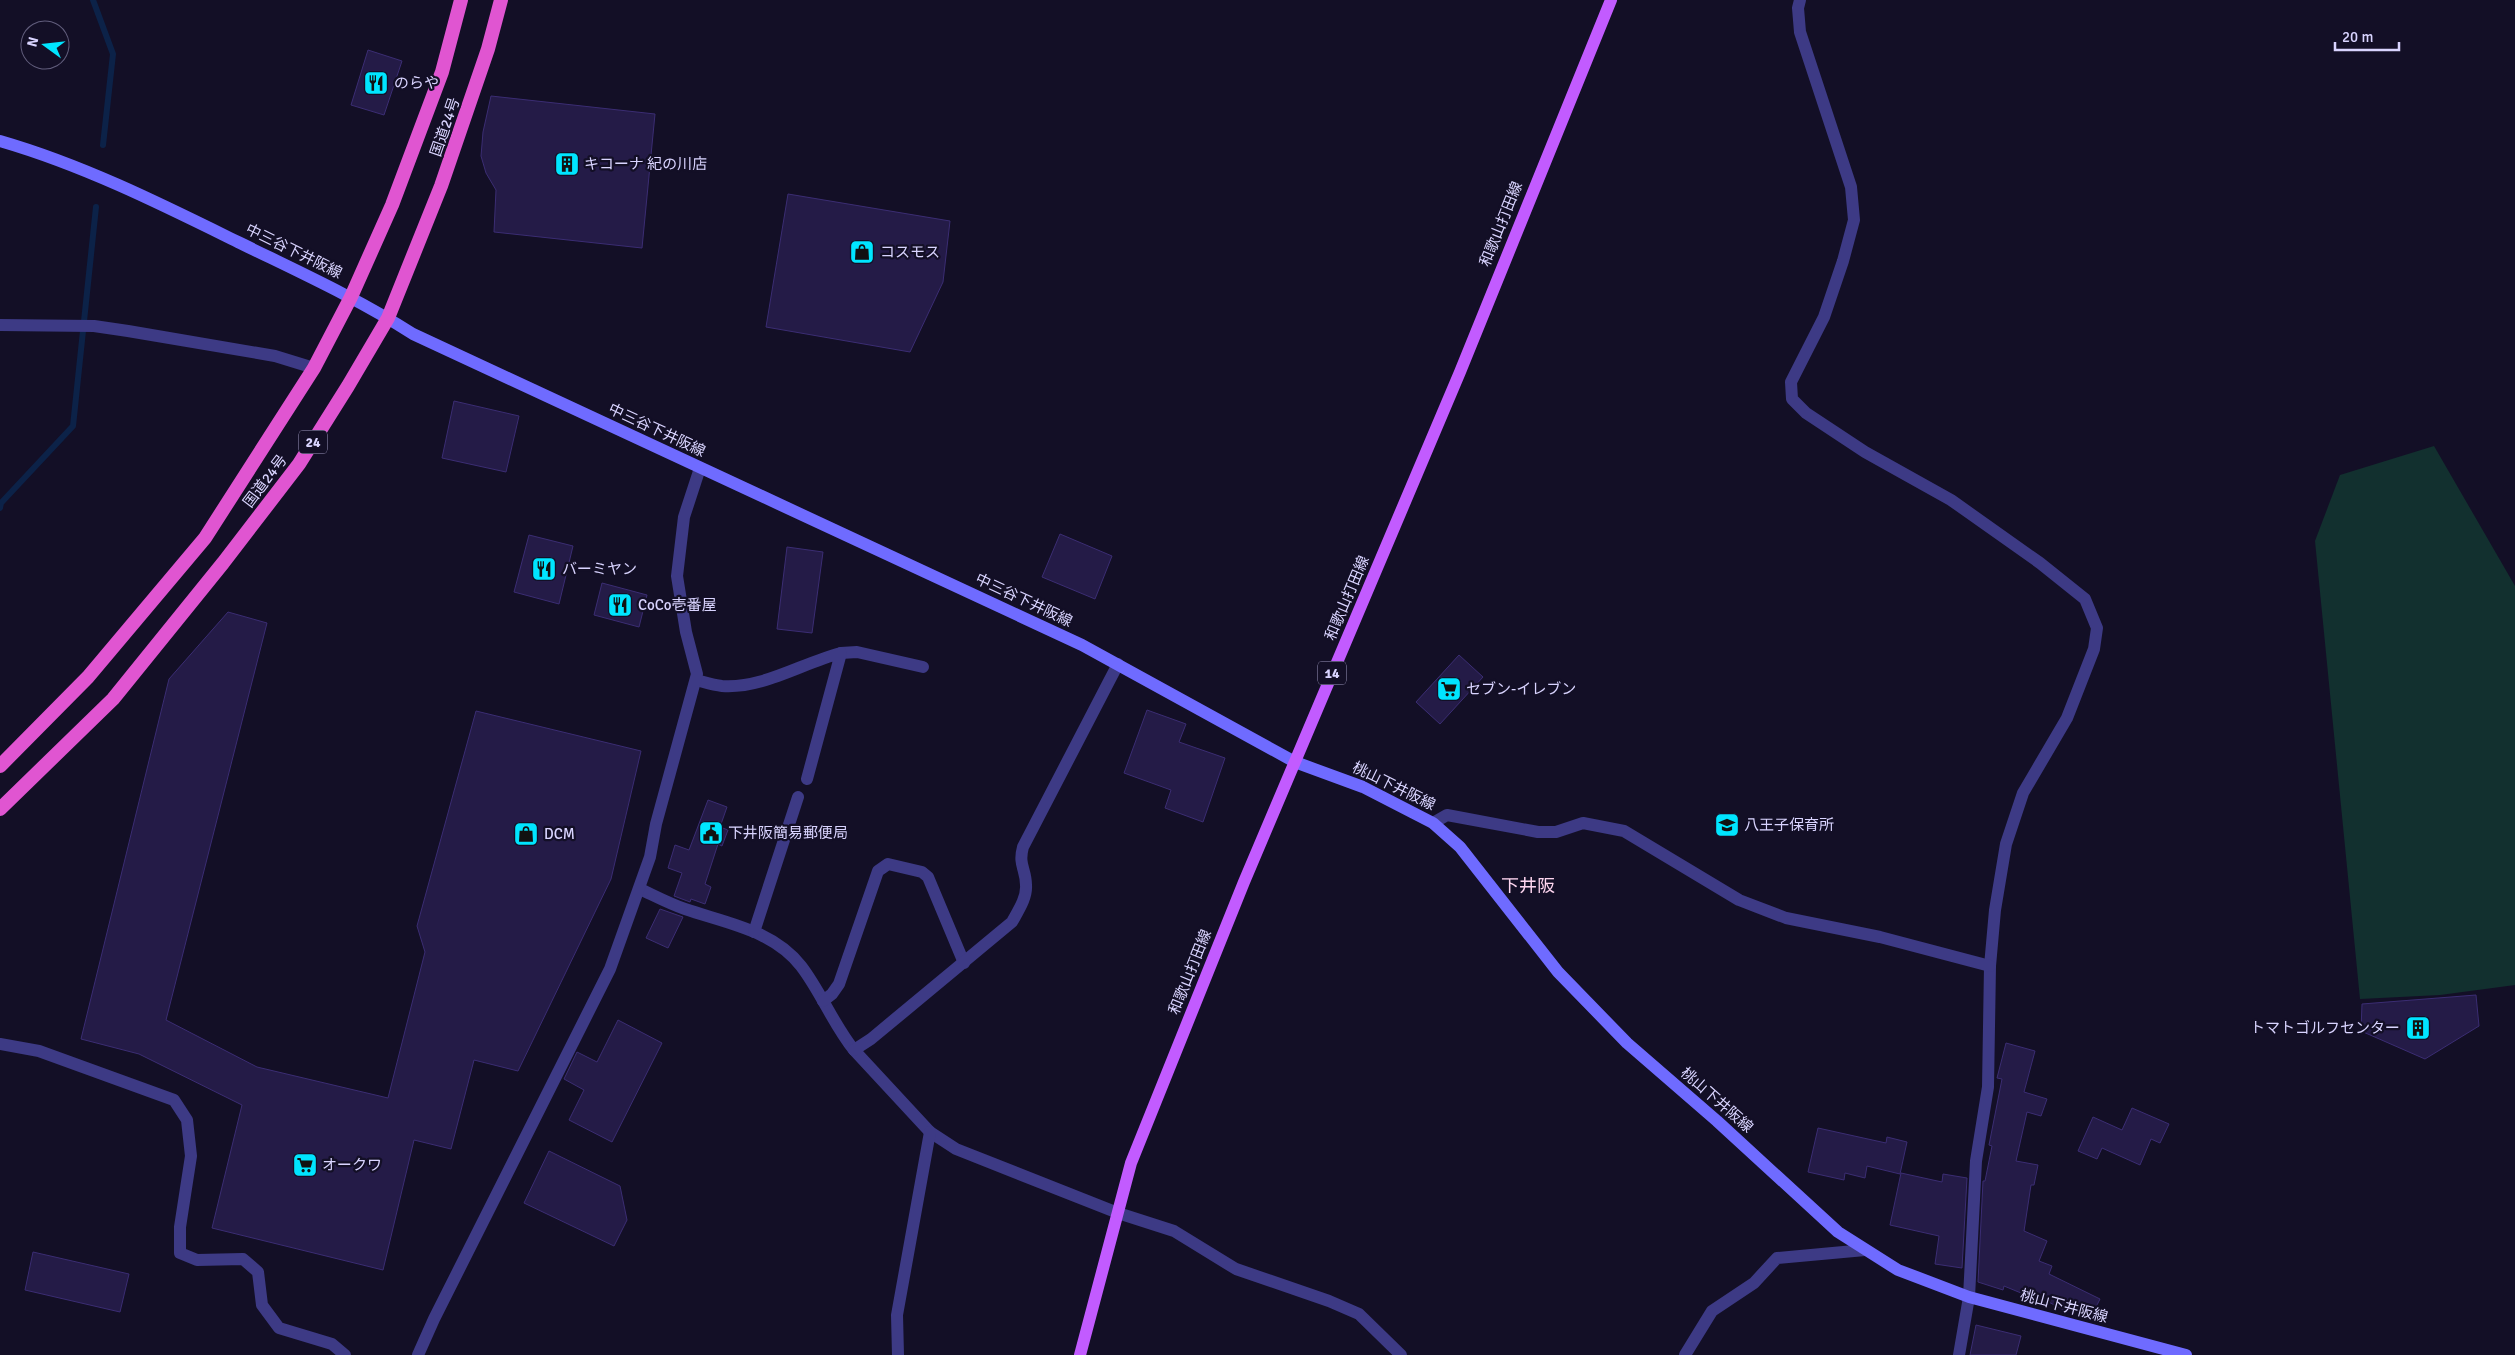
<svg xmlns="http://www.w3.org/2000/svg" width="2515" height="1355" font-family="Signika,'Noto Sans JP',sans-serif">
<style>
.green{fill:#12302f}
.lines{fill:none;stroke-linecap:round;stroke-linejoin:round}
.stream{stroke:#0c2248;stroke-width:6}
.building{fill:#241b47;stroke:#3b2d73}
.minor{stroke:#3d3a85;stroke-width:12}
.secondary{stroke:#6f6bff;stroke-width:12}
.primary{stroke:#c25bff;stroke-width:12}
.trunk{stroke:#e055d1;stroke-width:14}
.labels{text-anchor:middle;stroke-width:4.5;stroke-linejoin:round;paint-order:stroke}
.shield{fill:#130f26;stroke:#9e99be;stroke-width:1}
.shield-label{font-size:14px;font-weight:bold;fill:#d9d4ff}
.poi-label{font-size:15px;fill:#d9d4ff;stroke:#130f26;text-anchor:start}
.street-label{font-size:15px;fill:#d9d4ff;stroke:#130f26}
.quarter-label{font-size:18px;fill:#ffd6f0;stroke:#130f26}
</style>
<rect width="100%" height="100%" fill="#130f26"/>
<path class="green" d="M2434 446 2515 586V985L2440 995 2360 999 2315 541 2340 475Z"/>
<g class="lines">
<g class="stream">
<path d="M93 0 113 54 103 145"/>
<path d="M0 508 1 503 73 426 96 207"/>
</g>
</g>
<g class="building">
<path d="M368 50 402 61 384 115 351 105Z"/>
<path d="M491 96 655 114 642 248 494 232 496 190 486 173 481 156 483 132Z"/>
<path d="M788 194 950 221 943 282 910 352 766 327Z"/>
<path d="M454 401 519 416 506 472 442 458Z"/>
<path d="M1060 534 1112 556 1095 599 1042 577Z"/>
<path d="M529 535 573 546 559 604 514 592Z"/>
<path d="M787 547 823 552 812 633 777 629Z"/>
<path d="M602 583 647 595 639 627 594 615Z"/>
<path d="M228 612 267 623 166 1020 257 1067 388 1098 425 952 417 926 476 711 641 751 611 879 518 1071 474 1060 451 1149 414 1140 383 1270 212 1228 242 1105 139 1054 81 1039 169 679Z"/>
<path d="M1459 655 1483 677 1440 724 1416 702Z"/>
<path d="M1147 710 1186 724 1179 742 1225 758 1203 822 1165 808 1171 790 1124 773Z"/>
<path d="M708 800 727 807 720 827 728 830 722 846 718 844 705 884 711 887 705 904 691 899 690 902 674 896 682 873 668 868 675 845 689 850Z"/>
<path d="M660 909 683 917 668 948 646 938Z"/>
<path d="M2476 995 2479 1026 2425 1059 2361 1031 2362 1004Z"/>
<path d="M618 1020 662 1043 612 1142 569 1120 584 1090 564 1079 577 1052 597 1062Z"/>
<path d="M2006 1043 2035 1051 2024 1092 2047 1099 2041 1116 2027 1112 2016 1161 2038 1165 2034 1185H2031L2024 1231 2047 1241 2039 1261 2052 1266 2049 1274 2100 1299 2091 1317 2067 1305 2064 1310 2039 1297 2038 1300 2004 1286 2003 1290 1978 1282 1983 1181H1985L1992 1146 1989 1145 2002 1079 1997 1078Z"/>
<path d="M2132 1108 2169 1124 2160 1143 2151 1139 2140 1165 2102 1148 2097 1159 2078 1151 2093 1117 2122 1130Z"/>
<path d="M1818 1128 1886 1143 1887 1137 1907 1142 1900 1174 1867 1166 1865 1178 1845 1173 1844 1180 1808 1172Z"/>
<path d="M549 1151 620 1186 627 1220 614 1246 524 1203Z"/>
<path d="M1901 1173 1942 1182 1943 1174 1967 1178 1962 1268 1935 1264 1939 1236 1890 1225Z"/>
<path d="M33 1252 129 1274 120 1312 25 1290Z"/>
<path d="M1976 1325 2021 1336 2016 1355H1970Z"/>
</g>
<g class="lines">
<g class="minor">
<path d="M1800 0 1798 8 1800 32 1851 187 1854 220 1843 261 1824 317 1791 382 1792 399 1806 413 1865 452 1951 500 2040 563 2085 599 2097 628 2094 649 2067 718 2023 793 2006 844 1995 910 1990 966 1988 1087 1976 1161 1969 1297 1959 1355"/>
<path d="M0 325 94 326 128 331 275 356 314 368"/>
<path d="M841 653 857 652 923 667"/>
<path d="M696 680C704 682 713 685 722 686 763 689 802 663 841 653L807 779"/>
<path d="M1433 823 1447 815 1538 832H1556L1583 823 1624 831 1739 900 1786 918 1880 937 1990 966"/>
<path d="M640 889C655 896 670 904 685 909 726 923 773 930 801 966 821 992 833 1024 854 1050L930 1132 956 1149 1118 1213 1174 1231 1236 1269 1329 1301 1359 1314 1401 1355"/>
<path d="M754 932 798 797"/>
<path d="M823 1001 832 994 839 984 878 871 888 864 922 872 928 877 964 963"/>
<path d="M0 1044 39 1051 174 1100 187 1120 191 1156 180 1227V1253L197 1260 243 1259 258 1272 262 1305 279 1328 332 1344 345 1355"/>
<path d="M854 1050 871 1039 1012 922C1018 911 1027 898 1026 885 1026 869 1018 865 1023 847L1118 664"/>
<path d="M418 1355 434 1319 610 969 650 857 656 824 697 674 686 632 677 576 684 517 700 468"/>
<path d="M898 1355 897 1315 930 1132"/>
<path d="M1685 1355 1712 1311 1754 1283 1777 1258 1865 1250"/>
</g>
<path class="secondary" d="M0 141C83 165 161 204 238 242 297 271 357 298 413 334L1082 645 1295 762 1363 787 1433 823 1460 847 1558 972 1627 1043 1717 1121 1838 1232 1898 1270 1969 1297 2186 1355"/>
<path class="primary" d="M1080 1355 1131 1163 1244 882 1460 372 1611 0"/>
<g class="trunk">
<path d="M0 766 88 677 205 538 314 368 351 297 392 205 442 72 461 0"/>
<path d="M0 809 113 699 223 563 299 464 348 386 388 318 441 186 488 49 501 0"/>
</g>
</g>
<defs>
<symbol id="restaurant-square" viewBox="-11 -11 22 22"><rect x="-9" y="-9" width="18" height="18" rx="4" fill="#00e5ff" stroke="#130f26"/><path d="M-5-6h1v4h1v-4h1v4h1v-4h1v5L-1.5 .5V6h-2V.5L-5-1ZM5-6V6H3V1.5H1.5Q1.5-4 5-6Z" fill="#111"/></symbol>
<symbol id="building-square" viewBox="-11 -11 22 22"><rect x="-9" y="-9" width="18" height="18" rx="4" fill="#00e5ff" stroke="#130f26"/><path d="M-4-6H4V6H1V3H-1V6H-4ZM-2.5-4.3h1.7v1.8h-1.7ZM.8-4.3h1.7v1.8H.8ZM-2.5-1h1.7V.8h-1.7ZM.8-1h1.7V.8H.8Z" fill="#111"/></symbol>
<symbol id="shop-square" viewBox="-11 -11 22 22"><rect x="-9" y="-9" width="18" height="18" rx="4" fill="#00e5ff" stroke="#130f26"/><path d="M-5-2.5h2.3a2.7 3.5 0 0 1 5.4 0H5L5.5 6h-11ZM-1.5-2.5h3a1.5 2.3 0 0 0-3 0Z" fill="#111"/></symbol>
<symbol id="supermarket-square" viewBox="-11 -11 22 22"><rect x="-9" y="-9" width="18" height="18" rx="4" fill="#00e5ff" stroke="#130f26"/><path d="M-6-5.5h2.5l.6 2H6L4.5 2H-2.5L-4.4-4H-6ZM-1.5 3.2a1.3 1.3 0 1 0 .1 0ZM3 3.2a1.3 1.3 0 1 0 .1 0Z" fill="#111"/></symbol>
<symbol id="school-square" viewBox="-11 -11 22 22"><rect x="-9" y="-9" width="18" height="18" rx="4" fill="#00e5ff" stroke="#130f26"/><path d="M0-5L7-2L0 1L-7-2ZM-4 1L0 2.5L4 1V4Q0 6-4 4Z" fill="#111"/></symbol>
<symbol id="civic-square" viewBox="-11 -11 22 22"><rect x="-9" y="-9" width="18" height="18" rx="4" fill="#00e5ff" stroke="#130f26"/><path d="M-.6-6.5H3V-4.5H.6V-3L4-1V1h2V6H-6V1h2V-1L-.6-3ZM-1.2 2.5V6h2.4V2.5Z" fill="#111"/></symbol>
</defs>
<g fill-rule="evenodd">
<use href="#restaurant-square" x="362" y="69" width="28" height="28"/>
<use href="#building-square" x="553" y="150" width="28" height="28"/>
<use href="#shop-square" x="848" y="238" width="28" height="28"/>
<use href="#restaurant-square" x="530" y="555" width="28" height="28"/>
<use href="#restaurant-square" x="606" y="591" width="28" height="28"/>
<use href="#supermarket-square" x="1435" y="675" width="28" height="28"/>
<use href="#school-square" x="1713" y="811" width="28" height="28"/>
<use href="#civic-square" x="697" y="819" width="28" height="28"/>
<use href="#shop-square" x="512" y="820" width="28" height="28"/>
<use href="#building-square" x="2404" y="1014" width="28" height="28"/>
<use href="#supermarket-square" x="291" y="1151" width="28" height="28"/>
</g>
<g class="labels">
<g class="shield">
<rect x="299" y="430.5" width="28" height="23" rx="4"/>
<rect x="1318" y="661.5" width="28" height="23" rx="4"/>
</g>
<g class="shield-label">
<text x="313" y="447">24</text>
<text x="1332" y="678">14</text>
</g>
<g class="poi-label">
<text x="394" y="88">のらや</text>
<text x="584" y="169">キコーナ 紀の川店</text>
<text x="880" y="257">コスモス</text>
<text x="562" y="574">バーミヤン</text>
<text x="638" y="610">CoCo壱番屋</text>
<text x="1466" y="694">セブン-イレブン</text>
<text x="1744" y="830">八王子保育所</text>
<text x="728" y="838">下井阪簡易郵便局</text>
<text x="544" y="839">DCM</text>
<text x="2400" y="1033" text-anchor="end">トマトゴルフセンター</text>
<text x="322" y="1170">オークワ</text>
</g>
<g class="street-label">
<text transform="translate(445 127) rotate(-71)" y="5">国道24号</text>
<text transform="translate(1501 224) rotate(-68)" y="5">和歌山打田線</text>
<text transform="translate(294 251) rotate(26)" y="5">中三谷下井阪線</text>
<text transform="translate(657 430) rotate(25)" y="5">中三谷下井阪線</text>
<text transform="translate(265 481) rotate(-53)" y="5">国道24号</text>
<text transform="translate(1347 598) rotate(-67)" y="5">和歌山打田線</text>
<text transform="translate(1024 600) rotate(25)" y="5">中三谷下井阪線</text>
<text transform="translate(1394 786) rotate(26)" y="5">桃山下井阪線</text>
<text transform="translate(1190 972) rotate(-68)" y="5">和歌山打田線</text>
<text transform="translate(1717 1100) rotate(41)" y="5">桃山下井阪線</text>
<text transform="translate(2064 1306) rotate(15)" y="5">桃山下井阪線</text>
</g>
<g class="quarter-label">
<text x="1528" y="892">下井阪</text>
</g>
</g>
<g transform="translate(45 45) rotate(285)"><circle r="24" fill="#130f26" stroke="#625e7d"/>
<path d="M0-4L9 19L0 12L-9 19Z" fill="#00e5ff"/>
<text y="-8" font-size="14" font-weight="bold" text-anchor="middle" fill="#d9d4ff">N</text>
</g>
<path d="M2335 42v8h64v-8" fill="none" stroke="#d9d4ff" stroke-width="2.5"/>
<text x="2342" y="42" font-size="15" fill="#d9d4ff" stroke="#130f26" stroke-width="4" paint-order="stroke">20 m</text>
</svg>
